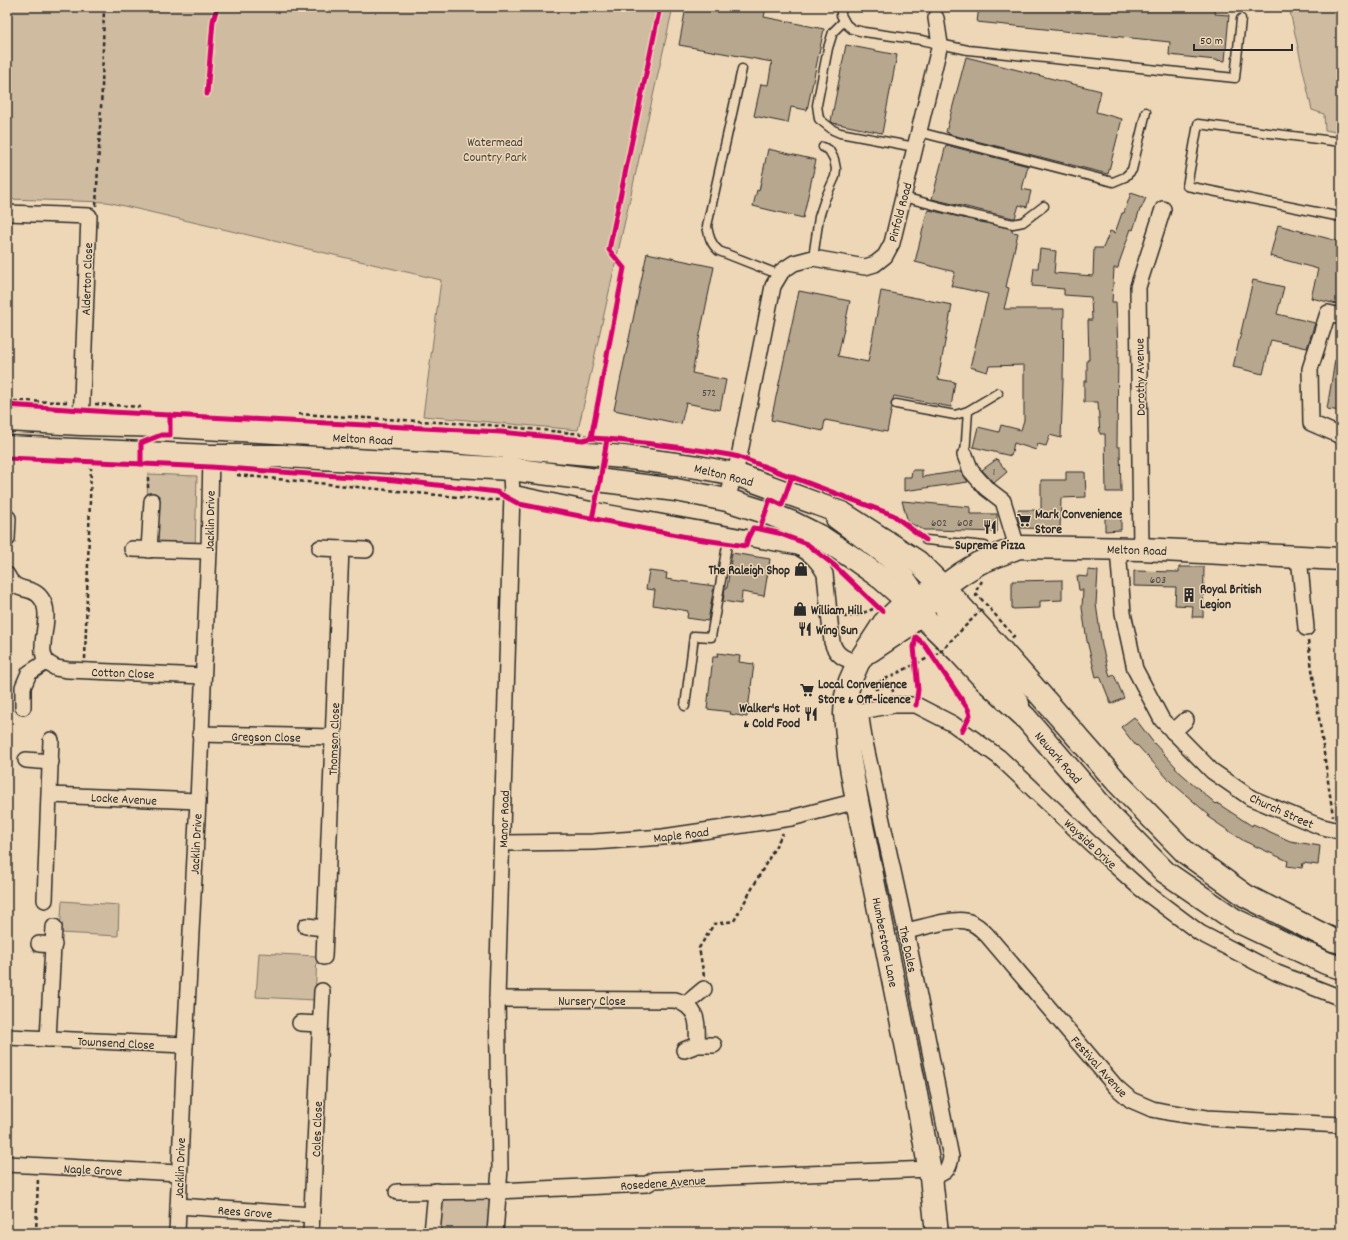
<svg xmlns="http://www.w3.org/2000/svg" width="1348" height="1240" font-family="Dekko,sans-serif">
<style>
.green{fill:#cfbba0;stroke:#7d7366}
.building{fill:#b8a78f;stroke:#2b2b2b}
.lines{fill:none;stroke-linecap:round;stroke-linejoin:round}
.lane-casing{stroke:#2b2b2b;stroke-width:11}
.street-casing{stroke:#2b2b2b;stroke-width:18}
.secondary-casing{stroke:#2b2b2b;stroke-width:25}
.highway-casing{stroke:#2b2b2b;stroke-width:25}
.path{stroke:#2b2b2b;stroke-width:2.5;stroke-dasharray:4 3;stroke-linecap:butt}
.lane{stroke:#eed7b6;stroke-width:8}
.street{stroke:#eed7b6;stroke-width:15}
.secondary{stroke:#eed7b6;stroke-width:22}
.highway{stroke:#eed7b6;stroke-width:22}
.path-bridge{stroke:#2b2b2b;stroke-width:2.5;stroke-dasharray:4 3;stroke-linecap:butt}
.cycleway-casing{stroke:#eed7b6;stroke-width:8}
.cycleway{stroke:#d6006c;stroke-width:5}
.labels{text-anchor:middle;stroke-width:3;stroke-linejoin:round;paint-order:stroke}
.number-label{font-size:11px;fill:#4e4a44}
.park-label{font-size:13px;fill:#44413d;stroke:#eed7b6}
.street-label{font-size:13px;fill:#2b2b2b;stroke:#eed7b6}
.poi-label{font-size:13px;font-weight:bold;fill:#2b2b2b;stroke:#eed7b6;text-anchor:start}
</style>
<rect width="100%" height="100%" fill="#eed7b6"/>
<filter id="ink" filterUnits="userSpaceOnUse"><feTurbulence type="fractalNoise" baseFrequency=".025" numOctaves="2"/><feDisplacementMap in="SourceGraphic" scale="8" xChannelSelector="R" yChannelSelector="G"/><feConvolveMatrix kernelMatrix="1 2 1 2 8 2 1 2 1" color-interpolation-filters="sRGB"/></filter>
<g filter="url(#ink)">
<g class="green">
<path d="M7 7H673L578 430 423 416 441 280 107 202 7 199Z"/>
<path d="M1289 7H1341V133L1325 130 1324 114 1312 110Z"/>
<path d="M148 474 197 476 195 551 149 550 147 500Z"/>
<path d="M62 901 119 905 118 936 60 933Z"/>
<path d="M259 953 317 956 315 1000 256 997Z"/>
<path d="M436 1191H499L495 1233H432Z"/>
</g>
<g class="building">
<path d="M686 7H766L764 17 824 29 807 110 791 107 788 123 754 116 761 84 768 85 772 62 679 45Z"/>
<path d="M979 7H1216L1215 14 1229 15 1225 61 1169 55 1170 42 977 22Z"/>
<path d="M846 45 897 55 882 133 833 123 831 121Z"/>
<path d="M966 57 1101 91 1096 112 1122 119 1108 174 948 134 949 133 946 132Z"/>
<path d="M946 145 1028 166 1022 189 1031 191 1027 207 1019 205 1015 218H1013L932 199Z"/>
<path d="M768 149 816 160 803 218 753 206 757 190 759 191Z"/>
<path d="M1131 193 1146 198 1141 209H1140L1133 230 1131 229 1119 263 1118 268H1114L1112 302H1116L1118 347 1117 447H1120L1121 492H1106L1105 434H1100L1098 402H1084V381H1087V360H1089L1088 320H1092L1091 297 1064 295V289L1032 286 1034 268H1038L1040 249 1056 251 1054 273 1093 276 1094 248H1103L1110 231 1115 233 1122 213H1124Z"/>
<path d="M929 210 1012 229V232L1018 233 1006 287 1009 288 1004 309H1064L1063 382 1061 438 1050 435 1046 446 1038 444 1036 450 1014 443 1011 456 973 447 978 427 999 432 1001 425 1021 430 1024 420V365L989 366 987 372 970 367 988 294 951 286 955 272 915 262 927 212H928Z"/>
<path d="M1278 225 1341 242V305L1311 298 1318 269 1270 256Z"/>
<path d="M647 253 714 267 692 373 726 380 720 410 686 403 681 424 614 410Z"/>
<path d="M1253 280 1284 287 1277 314 1315 323 1307 348 1271 340 1263 374 1233 367Z"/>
<path d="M799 291 850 301 838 356 868 362 881 291 952 305 938 379 955 382 951 407 894 396 893 399 891 403 892 407 887 432 825 420 823 431 771 420Z"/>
<path d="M1335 360 1341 361V411L1327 409Z"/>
<path d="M997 459 1007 472 994 483 982 470Z"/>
<path d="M912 470H922V477L961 471 968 482 904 491V477H911Z"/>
<path d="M1066 472H1085L1086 497 1061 498 1060 529 1021 528 1018 520V510H1041V480H1066Z"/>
<path d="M902 501 970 507V514H997V532L935 530H924L908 522Z"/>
<path d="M1105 515H1121V530L1105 531Z"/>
<path d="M732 553 770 559 764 596 742 592 741 604 723 601 725 588H727Z"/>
<path d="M1179 567H1204L1203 617H1192L1193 606 1175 605 1176 587 1134 586V571L1179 572Z"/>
<path d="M1088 570 1098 571 1096 604 1102 646 1110 677 1114 675 1124 698 1111 704 1100 676 1096 677 1087 641 1082 608 1083 590H1079L1077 576 1088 577Z"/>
<path d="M649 571 667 573 666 579 714 586 708 621 687 618 688 611 653 605 655 590 646 589Z"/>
<path d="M1062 580V600L1040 601V608L1012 609V581Z"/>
<path d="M718 653 740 656 739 662 754 664 747 717 730 714 731 712 707 709 713 657H717Z"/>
<path d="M1134 717 1153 742 1176 767 1175 768 1216 804 1217 803 1252 826 1253 824 1290 841 1320 846 1318 865 1303 863 1302 868 1287 866 1288 861 1244 841 1208 817 1209 815 1170 781 1137 745 1136 746 1121 727Z"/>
</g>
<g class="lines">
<defs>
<g id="lane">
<path d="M841 7V15L846 24 852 29 864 32 921 40 968 50 1235 78 1241 19"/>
<path d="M936 18 937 7"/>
<path d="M844 21 833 32 828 48 817 105 819 119 833 130 840 133 915 147"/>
<path d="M742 69 707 226C709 237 711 244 719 251L780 275"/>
<path d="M919 132 1113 182 1125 177 1132 170 1146 112"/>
<path d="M1341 142 1198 124 1187 186 1341 217"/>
<path d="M903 197 968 214 1013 224 1023 222 1044 206"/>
<path d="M813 258 819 217 825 199 835 177 836 169 834 159 829 150 823 147"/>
<path d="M896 404 955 415 968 411"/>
<path d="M965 455 968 411 998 393"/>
<path d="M926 540 985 546 990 558"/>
<path d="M685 706 694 636 711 637 729 534"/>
</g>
<g id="street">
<path d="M7 213 89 216 81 424"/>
<path d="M1341 316 1328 313 1310 369 1311 423 1341 436"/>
<path d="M965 455 971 471 986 488 1003 501 1017 547"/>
<path d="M512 493 593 510 798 547C811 554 818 561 825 574L832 642C836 656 845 659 858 663"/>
<path d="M727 500 739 457 773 286 782 271 794 263 813 258 865 267 875 264 885 256 892 243 940 44 936 18"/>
<path d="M834 520 883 556 907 577 917 591 921 604"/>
<path d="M7 539 8 518"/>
<path d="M320 548 366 550"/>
<path d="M132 549 209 551"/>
<path d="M1118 549 1123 613 1135 669 1162 720 1212 771 1251 798 1319 826 1335 830H1341"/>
<path d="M1141 549 1138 287 1163 209"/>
<path d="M149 550 152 501"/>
<path d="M1299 557 1306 628"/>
<path d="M7 575C16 595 31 584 41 598 51 611 43 631 43 646 42 651 44 657 46 662L29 673 23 687V707"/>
<path d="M46 662 56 668 68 670 203 676"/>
<path d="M860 711 864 738 906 931 951 1157C949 1172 944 1173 931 1177"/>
<path d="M845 714 894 705H916L953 724 999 757 1088 841 1140 888 1200 933 1277 973 1341 998"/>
<path d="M1173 732 1186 720"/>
<path d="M200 734 333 737"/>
<path d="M26 760 51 762"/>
<path d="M50 795 198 801"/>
<path d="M502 843 593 842 663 837 791 818 857 801"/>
<path d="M45 900 51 740"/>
<path d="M306 926 325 928"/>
<path d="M906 931C922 928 951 918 966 921 975 923 981 929 987 935L1116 1087 1131 1100 1152 1109 1167 1112 1207 1118 1341 1125"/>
<path d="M39 944 54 945"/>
<path d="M324 957 341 549"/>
<path d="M497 999 675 1000C699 1007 698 1024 697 1045"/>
<path d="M686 1004 704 989"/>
<path d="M300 1023 320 1024"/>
<path d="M7 1037 185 1045"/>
<path d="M48 1039 54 927"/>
<path d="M684 1050 697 1045H714"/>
<path d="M7 1164 179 1173"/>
<path d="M397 1192 499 1191 647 1184 654 1180 930 1169"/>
<path d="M178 1206 312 1215"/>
<path d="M177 1233 185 1045 198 801 209 551 211 456"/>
<path d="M311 1233 322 991"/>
<path d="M432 1233 436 1191"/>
<path d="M495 1233 500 1169 497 999 512 493 510 460"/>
</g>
<g id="secondary">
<path d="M943 587 946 608 951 624 967 644 1008 688 1018 704"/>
<path d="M870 651 906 627 943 587 961 574 979 563 1019 547 1141 549 1341 559"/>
<path d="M937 1233 931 1177 914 1083 857 801 849 756 845 714 846 696 850 681 858 663 884 623 889 618 907 601 943 587"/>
</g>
<g id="highway">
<path d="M7 420 81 424 170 426 451 442 623 457 698 467 735 474 842 513 918 562 943 587 1000 649 1117 782 1186 853 1246 896 1333 940 1341 942"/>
<path d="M7 447 211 456H284L510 469 676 490 727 500 765 512 793 523 821 537 850 556 881 578 907 601 959 652 985 680 1025 717 1110 816 1165 872 1235 920 1326 963 1341 968"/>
</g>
</defs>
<use href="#lane" class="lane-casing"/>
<use href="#street" class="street-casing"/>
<use href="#secondary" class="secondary-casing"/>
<use href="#highway" class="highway-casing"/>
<g class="path">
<path d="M96 206 102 88 104 7"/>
<path d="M7 401 68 402"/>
<path d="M95 404 142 407"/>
<path d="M299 414 488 425 583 434 587 436"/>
<path d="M237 475 488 500H499"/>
<path d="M148 488V474"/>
<path d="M976 593 1014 636 1011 638"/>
<path d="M976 597 977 589 982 581"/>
<path d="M844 615 845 617 858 615 873 609"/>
<path d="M1308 641 1333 816"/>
<path d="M85 659 91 468"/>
<path d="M893 692 892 686 889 684 876 689 873 685 938 653"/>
<path d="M704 976 699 948 714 924 734 921 783 833"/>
<path d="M36 1233 38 1178"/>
</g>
<use href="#lane" class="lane"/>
<use href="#street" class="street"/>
<use href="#secondary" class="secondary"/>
<use href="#highway" class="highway"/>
<path class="path-bridge" d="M940 652 983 608"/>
<defs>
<g id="cycleway">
<path d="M207 94 213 21 217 7"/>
<path d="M7 405 111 412 501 432 583 440 591 438 607 439 600 481 592 519"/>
<path d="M591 438 624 268 609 250 660 7"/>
<path d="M607 439C651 444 696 448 739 457L893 515 926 540"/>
<path d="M7 458 211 467 394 480 497 492 519 504 697 539 746 546 748 538 753 528 760 529 770 499 782 505 792 476"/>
<path d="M141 464V443L161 435H170V415"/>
<path d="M760 529 778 533 807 544 835 566 882 611"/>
<path d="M916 705 918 690 914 647 916 637 925 645 968 709 970 715 962 731"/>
</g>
</defs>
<use href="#cycleway" class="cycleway-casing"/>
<use href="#cycleway" class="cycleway"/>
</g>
</g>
<defs>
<symbol id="supermarket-bare" viewBox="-9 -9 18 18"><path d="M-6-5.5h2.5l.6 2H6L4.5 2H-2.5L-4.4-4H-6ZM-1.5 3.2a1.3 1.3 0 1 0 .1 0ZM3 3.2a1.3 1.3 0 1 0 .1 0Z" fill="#2b2b2b" stroke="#eed7b6" stroke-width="2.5" paint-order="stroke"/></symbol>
<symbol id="restaurant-bare" viewBox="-9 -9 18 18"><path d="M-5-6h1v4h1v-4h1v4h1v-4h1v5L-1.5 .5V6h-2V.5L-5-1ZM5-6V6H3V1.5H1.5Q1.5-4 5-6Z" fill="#2b2b2b" stroke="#eed7b6" stroke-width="2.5" paint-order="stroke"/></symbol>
<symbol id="shop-bare" viewBox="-9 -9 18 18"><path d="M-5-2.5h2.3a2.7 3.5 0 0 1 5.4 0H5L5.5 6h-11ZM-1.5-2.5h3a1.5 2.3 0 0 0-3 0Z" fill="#2b2b2b" stroke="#eed7b6" stroke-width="2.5" paint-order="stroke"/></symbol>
<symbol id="building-bare" viewBox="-9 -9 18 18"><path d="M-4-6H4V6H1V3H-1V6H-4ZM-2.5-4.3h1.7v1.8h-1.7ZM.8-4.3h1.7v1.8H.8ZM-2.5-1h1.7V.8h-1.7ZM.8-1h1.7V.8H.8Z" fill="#2b2b2b" stroke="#eed7b6" stroke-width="2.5" paint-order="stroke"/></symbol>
</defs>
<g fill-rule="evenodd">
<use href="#supermarket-bare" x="1014" y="510" width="20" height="20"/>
<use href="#restaurant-bare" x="980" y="517" width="20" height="20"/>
<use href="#shop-bare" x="791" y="559" width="20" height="20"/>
<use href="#building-bare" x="1179" y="585" width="20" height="20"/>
<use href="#shop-bare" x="790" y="599" width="20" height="20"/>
<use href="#restaurant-bare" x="795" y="619" width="20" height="20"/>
<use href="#supermarket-bare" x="797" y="680" width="20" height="20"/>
<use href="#restaurant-bare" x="801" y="704" width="20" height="20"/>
</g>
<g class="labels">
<g class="number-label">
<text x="709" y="396">572</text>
<text x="994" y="475">1</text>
<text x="939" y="526">602</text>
<text x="965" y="526">608</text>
<text x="1158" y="583">603</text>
</g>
<g class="park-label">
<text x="495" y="146">Watermead<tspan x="495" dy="15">Country Park</tspan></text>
</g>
<g class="street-label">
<text transform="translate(899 212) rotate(-75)" y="5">Pinfold Road</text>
<text transform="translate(86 279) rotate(-88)" y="5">Alderton Close</text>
<text transform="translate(1139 377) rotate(-91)" y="5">Dorothy Avenue</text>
<text transform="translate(363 438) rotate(3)" y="5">Melton Road</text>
<text transform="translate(724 474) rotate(14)" y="5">Melton Road</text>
<text transform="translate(209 521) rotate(-89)" y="5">Jacklin Drive</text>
<text transform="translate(1137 549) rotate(2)" y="5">Melton Road</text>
<text transform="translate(123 672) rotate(2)" y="5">Cotton Close</text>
<text transform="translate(266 736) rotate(1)" y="5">Gregson Close</text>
<text transform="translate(333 739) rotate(-88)" y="5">Thomson Close</text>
<text transform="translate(1059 757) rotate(49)" y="5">Newark Road</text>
<text transform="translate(124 798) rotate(3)" y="5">Locke Avenue</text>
<text transform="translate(1282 810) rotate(24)" y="5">Church Street</text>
<text transform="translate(503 819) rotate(-88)" y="5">Manor Road</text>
<text transform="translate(681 834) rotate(-7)" y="5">Maple Road</text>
<text transform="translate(1091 843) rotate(43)" y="5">Wayside Drive</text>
<text transform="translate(195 844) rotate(-87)" y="5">Jacklin Drive</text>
<text transform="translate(886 942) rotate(79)" y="5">Humberstone Lane</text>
<text transform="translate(909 949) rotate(78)" y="5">The Dales</text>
<text x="592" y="1005">Nursery Close</text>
<text transform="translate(116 1042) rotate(3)" y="5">Townsend Close</text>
<text transform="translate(1100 1066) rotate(48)" y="5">Festival Avenue</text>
<text transform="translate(316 1129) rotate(-88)" y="5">Coles Close</text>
<text transform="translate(179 1168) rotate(-88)" y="5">Jacklin Drive</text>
<text transform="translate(93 1169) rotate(3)" y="5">Nagle Grove</text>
<text transform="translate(663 1182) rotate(-4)" y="5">Rosedene Avenue</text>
<text transform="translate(245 1211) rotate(4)" y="5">Rees Grove</text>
</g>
<g class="poi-label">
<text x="1035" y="518">Mark Convenience<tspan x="1035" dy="15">Store</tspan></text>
<text x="990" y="549" text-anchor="middle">Supreme Pizza</text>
<text x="790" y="574" text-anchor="end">The Raleigh Shop</text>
<text x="1200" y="593">Royal British<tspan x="1200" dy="15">Legion</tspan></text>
<text x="811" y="614">William Hill</text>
<text x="816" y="634">Wing Sun</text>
<text x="818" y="688">Local Convenience<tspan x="818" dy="15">Store &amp; Off-licence</tspan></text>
<text x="800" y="712" text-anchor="end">Walker's Hot<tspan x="800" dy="15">&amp; Cold Food</tspan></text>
</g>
</g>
<rect width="1348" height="1240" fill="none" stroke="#eed7b6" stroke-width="24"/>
<rect x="12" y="12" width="1324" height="1216" fill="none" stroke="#2b2b2b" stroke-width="1.5" filter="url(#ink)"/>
<path d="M1194 44v6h98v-6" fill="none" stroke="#2b2b2b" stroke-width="2"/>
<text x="1200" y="44" font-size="12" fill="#2b2b2b" stroke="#eed7b6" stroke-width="3" paint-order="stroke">50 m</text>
</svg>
